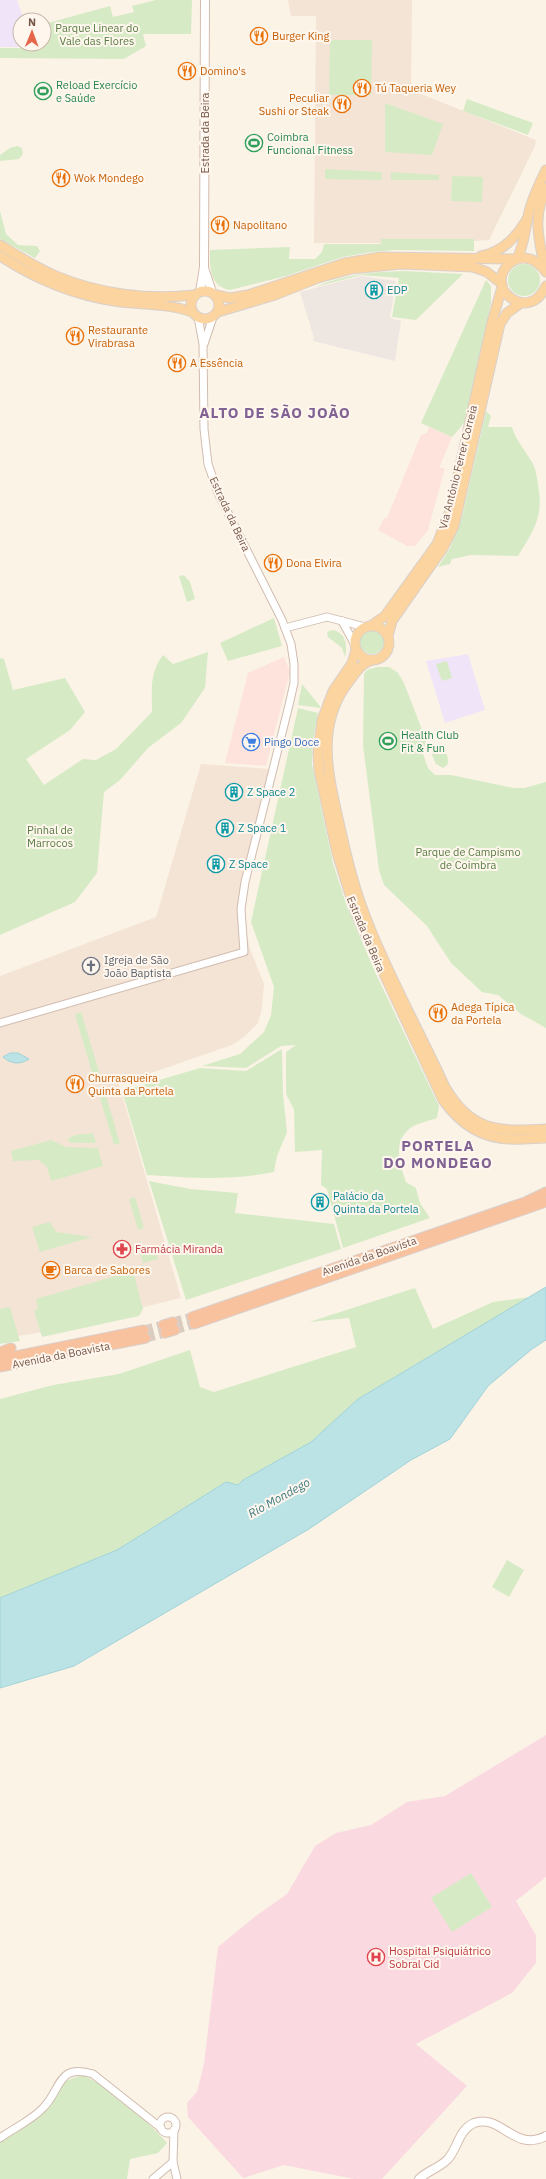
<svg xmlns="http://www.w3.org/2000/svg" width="546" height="2179" font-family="'IBM Plex Sans',sans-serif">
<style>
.residential{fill:#f4e4d5}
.commercial{fill:#fde3db}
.industrial{fill:#ede6e1}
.education{fill:#f0e4f9}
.medical{fill:#fadae0}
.green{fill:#d6ebc5}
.water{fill:#bbe3e6;stroke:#a1d3d8}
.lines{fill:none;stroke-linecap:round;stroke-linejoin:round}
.trunk-tunnel{stroke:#dbccc0;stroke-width:9;stroke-dasharray:9 4.5;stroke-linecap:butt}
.tertiary-casing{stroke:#d1bcaf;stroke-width:9}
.secondary-casing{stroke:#d4bcad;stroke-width:10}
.primary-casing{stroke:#d9d0cd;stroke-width:11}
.trunk-casing{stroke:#d9d0cd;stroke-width:11}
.tertiary{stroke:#fff;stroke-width:7}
.secondary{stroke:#fff;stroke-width:8}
.primary{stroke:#fbd4a0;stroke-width:9}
.trunk{stroke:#f8c29f;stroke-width:9}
.labels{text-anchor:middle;stroke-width:4;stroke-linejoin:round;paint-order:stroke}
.park-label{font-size:11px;fill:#577c42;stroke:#fff7ee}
.food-label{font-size:11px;fill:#c56008;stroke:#fff7ee;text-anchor:start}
.leisure-label{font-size:11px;fill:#27864d;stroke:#fff7ee;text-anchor:start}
.street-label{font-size:11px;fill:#77584b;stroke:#fff7ee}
.culture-label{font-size:11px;fill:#0d838f;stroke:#fff7ee;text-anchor:start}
.shop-label{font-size:11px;fill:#366cbe;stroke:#fff7ee;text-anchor:start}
.worship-label{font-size:11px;fill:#5b616d;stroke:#fff7ee;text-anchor:start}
.health-label{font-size:11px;fill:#be3a42;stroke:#fff7ee;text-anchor:start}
.water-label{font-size:12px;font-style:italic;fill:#417b83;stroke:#fff7ee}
.district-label{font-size:15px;font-weight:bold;letter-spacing:1px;fill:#806393;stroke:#fff7ee}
</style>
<rect width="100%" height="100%" fill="#fcf3e7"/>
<g class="residential">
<path d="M288 0H412L411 90 536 140 535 146 489 240 444 243H314L316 16H291Z"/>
<path d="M201 764 270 769 239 897 250 949 264 984 262 1008 258 1023 244 1037 232 1045 119 1084 181 1298 37 1333 0 1339V976L156 917Z"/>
</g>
<g class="commercial">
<path d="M429 427 452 437 439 468H445L428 530 415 546H407L378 530 384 518H387L421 435 427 433Z"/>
<path d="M284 657 290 672 266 766 225 763 248 673Z"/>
</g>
<path class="industrial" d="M361 276 396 281 390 318 401 321 395 361 313 341 314 338 300 292Z"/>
<g class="education">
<path d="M0 0H17L24 20H20V44H32L33 47H0Z"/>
<path d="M468 654 485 710 445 723 426 661Z"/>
</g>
<path class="medical" d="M546 1735V1877L516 1901 536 1935V1963L512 1993 416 2044 467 2086 382 2179H354L284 2165 243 2178 188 2117 187 2103 197 2092 204 2064 218 1947 257 1915 287 1894 315 1846 336 1833 371 1825 407 1802 445 1796Z"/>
<g class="green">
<path d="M156 0H192L191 34H143L146 46 124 59 0 58V48H34L33 44H44V24L110 6 113 17 134 12 132 6Z"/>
<path d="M330 40H372L371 95H329Z"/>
<path d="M467 99 533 123 528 135 463 111Z"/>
<path d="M385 103 443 124 432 155 385 152Z"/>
<path d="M17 146 22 148 23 154 19 159 0 161V155L10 148Z"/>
<path d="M325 169 382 172V180L325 179Z"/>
<path d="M391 172 439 175V180H391Z"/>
<path d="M452 176 483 177 482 202 451 201Z"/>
<path d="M0 211 6 234 18 245 37 246 40 251 35 258 0 239Z"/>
<path d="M381 239H474V251L394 250 372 252 343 257 286 276 230 290C209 286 210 267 210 250L290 247 289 259H315L322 252 324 244H381Z"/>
<circle cx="524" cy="280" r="16"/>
<path d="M404 271 463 274 416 320 392 317 399 278 361 275 315 287C344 274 373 272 404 271Z"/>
<path d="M486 280 491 286V303L466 419 461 427 452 437 421 423Z"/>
<path d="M486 411 491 416 488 427H512C516 441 525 450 532 462 536 469 537 477 538 485 544 517 534 530 518 556L471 555 452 559 450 564 438 567 450 548 462 517Z"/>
<path d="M184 575 190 582 195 599 187 602 179 576Z"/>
<path d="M274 618 282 646 228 661 220 643Z"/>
<circle cx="372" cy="642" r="12"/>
<path d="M332 630C346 632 348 646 345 657L342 648 328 637 327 632Z"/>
<path d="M208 652 205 688 181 723 148 748 120 780 104 792 97 873 75 902 0 935V658L4 659 13 690 65 678 85 712 70 730 26 759 44 785 83 759 96 760 116 749 152 712C152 691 149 673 163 655L173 664Z"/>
<path d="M447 661 452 678 442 681 436 664Z"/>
<path d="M377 667H389L398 673 404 683 426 740 423 754 428 768 435 775H451L514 788H524L546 782V1028L521 1014 498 995 482 992 451 963 427 926 384 885 379 870 363 745 364 674 367 670Z"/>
<path d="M302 684 320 706V708L298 705Z"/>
<path d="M298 708 318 713 313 741 312 764 333 863 347 907 376 974 439 1106 437 1118C428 1121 414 1124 408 1130 393 1144 400 1165 406 1182L416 1188 420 1203 430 1218 343 1248 327 1189 321 1185 322 1150 295 1152 294 1110 286 1094V1052L296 1045 281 1046 246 1068 202 1066 240 1054 264 1032 271 1015 274 987 251 922Z"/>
<path d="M440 747C446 750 450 759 447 765L443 768 436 764 432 755 435 748Z"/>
<path d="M81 1012 100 1075 93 1076 75 1014Z"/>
<path d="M282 1049 283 1094 287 1132 277 1156 274 1172C227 1181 194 1178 147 1175L122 1091 200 1068 246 1071Z"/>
<path d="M106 1096 120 1143 114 1145 100 1098Z"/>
<path d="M93 1133 96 1143H71L67 1139 75 1135Z"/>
<path d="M51 1140 66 1147 98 1148 103 1166 51 1181 47 1167 39 1160 13 1161 11 1151Z"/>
<path d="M149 1181 190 1189 238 1193 235 1213 334 1224 341 1249 186 1300Z"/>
<path d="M135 1197 144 1228 138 1230 129 1199Z"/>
<path d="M50 1222 56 1232 92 1237 40 1252 32 1227Z"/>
<path d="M155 1248 158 1259 143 1263 140 1253Z"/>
<path d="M133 1271 143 1309 139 1316 42 1337 34 1311 38 1309 36 1299Z"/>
<path d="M415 1288 433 1329 493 1302 530 1297 358 1399 311 1442 243 1480 232 1490 224 1483 117 1550 0 1598V1399L53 1385 119 1374 190 1350 200 1387 214 1392 356 1347 349 1318 309 1322Z"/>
<path d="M10 1307 20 1341 0 1344V1309Z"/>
<path d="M507 1560 524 1570 509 1597 492 1587Z"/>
<path d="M471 1873 492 1907 452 1932 431 1898Z"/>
<path d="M82 2075C110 2086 147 2120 167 2143L158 2153 130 2159 127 2179H0V2142L47 2109 55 2099 65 2081Z"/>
</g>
<g class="water">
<path d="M10 1053H18L29 1059C20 1065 11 1064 3 1057Z"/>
<path d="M546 1287V1340L532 1349 488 1386 450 1439 411 1460 309 1529 74 1666 0 1688V1598L117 1550 226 1482 238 1485 243 1480 311 1442 358 1399Z"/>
</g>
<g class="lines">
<g class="trunk-tunnel">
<path d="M173 1322 192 1317"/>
<path d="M144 1330 163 1325"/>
<path d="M175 1330 194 1324"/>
<path d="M146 1338 165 1333"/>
</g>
<defs>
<g id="tertiary">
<path d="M204 344 213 317"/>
<path d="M342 621 354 643"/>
<path d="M285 628 327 617 365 627"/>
<path d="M0 1023 244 952 241 909 245 882 289 705 294 683V664L291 644 282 620 218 493 208 464 204 429 203 344 198 317"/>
<circle cx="168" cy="2125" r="8"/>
<path d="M174 2130 173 2162 177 2179"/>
<path d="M0 2138C14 2128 32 2120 43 2108 62 2089 57 2063 93 2074L161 2128"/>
<path d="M153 2179 173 2162"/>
</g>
<g id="secondary">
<path d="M204 268 212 292"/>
<path d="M200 292 204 267 205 0"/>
<path d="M419 2179C427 2171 439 2168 447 2160 458 2149 458 2130 474 2123 501 2113 514 2153 546 2136"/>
</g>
<g id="primary">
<path d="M0 245C18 256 37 268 56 276 99 294 148 300 194 295"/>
<path d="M0 256C34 278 73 295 114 301 140 305 167 303 192 312"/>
<path d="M481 256C503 252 516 237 527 219"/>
<path d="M517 259C526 240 525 226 530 208 534 194 540 182 546 170"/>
<path d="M545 270C539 239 532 218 546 188"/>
<path d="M546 272C521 236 483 279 511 298 515 301 521 303 526 303 536 302 542 295 546 286"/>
<circle cx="205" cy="305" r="14"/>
<path d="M216 295 230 298 248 295 345 263 381 257 515 259"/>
<path d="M218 312 275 295 318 278 351 269 401 264 473 267 487 272 502 284"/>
<path d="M372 625 385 616 437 544 450 511 492 322 502 287"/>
<circle cx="372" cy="643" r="17"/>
<path d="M388 636 392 621 443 548 454 526 500 324 507 313 521 303"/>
<path d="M356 650 352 663 333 691 322 720 318 753 319 770 337 853 356 914 443 1100C460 1124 482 1139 512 1139 523 1140 535 1138 546 1138"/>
<path d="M372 660C359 664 353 677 345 687 317 728 328 774 338 818 346 854 354 889 368 923 390 979 420 1032 445 1087 471 1132 499 1132 546 1129"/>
</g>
<g id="trunk">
<path d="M192 1317 525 1202 546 1192"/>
<path d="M194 1324 546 1202"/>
<path d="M163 1325 173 1322"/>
<path d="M165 1333 175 1330"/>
<path d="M0 1352 11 1348"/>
<path d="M0 1359 144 1330"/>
<path d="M0 1367 146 1338"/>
</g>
</defs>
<use href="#tertiary" class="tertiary-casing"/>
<use href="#secondary" class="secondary-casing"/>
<use href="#primary" class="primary-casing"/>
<use href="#trunk" class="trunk-casing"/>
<use href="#tertiary" class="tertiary"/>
<use href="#secondary" class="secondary"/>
<use href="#primary" class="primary"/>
<use href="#trunk" class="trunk"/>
</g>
<defs>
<symbol id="restaurant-ring" viewBox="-11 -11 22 22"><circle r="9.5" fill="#fff7ee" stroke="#e8710a" stroke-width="1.5"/><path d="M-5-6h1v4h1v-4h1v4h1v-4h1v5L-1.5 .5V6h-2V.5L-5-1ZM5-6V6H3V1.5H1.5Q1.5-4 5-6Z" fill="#e8710a"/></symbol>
<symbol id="stadium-ring" viewBox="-11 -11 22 22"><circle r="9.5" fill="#fff7ee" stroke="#2e9e5b" stroke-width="1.5"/><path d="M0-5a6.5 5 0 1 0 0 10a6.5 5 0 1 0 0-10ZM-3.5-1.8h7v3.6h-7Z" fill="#2e9e5b"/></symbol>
<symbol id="building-ring" viewBox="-11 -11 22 22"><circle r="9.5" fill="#fff7ee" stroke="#0f9aa8" stroke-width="1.5"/><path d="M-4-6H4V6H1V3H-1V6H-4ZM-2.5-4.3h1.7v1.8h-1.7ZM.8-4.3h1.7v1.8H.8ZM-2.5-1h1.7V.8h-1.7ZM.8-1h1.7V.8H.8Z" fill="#0f9aa8"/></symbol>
<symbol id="supermarket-ring" viewBox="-11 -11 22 22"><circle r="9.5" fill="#fff7ee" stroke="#3f7fe0" stroke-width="1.5"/><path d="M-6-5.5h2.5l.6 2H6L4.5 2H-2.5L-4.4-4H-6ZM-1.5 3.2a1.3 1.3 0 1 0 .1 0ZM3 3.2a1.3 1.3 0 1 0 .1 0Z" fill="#3f7fe0"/></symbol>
<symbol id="church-ring" viewBox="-11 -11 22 22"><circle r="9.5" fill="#fff7ee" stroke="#6b7280" stroke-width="1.5"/><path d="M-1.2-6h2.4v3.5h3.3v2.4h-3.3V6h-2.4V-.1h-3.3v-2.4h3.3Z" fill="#6b7280"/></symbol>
<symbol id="pharmacy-ring" viewBox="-11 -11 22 22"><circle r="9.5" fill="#fff7ee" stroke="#e0444e" stroke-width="1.5"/><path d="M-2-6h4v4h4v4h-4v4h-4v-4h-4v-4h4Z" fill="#e0444e"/></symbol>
<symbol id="cafe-ring" viewBox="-11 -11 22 22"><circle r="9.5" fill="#fff7ee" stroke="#e8710a" stroke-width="1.5"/><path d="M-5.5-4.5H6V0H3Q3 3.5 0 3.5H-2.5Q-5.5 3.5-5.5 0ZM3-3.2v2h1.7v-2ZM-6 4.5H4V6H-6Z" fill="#e8710a"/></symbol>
<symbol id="hospital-ring" viewBox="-11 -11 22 22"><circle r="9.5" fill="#fff7ee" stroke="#e0444e" stroke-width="1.5"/><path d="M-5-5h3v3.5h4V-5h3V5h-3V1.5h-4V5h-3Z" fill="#e0444e"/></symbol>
</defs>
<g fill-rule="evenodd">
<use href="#restaurant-ring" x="249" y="26" width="20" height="20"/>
<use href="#restaurant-ring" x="177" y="61" width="20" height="20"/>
<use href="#restaurant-ring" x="352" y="78" width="20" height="20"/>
<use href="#stadium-ring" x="33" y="81" width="20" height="20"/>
<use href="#restaurant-ring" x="332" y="94" width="20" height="20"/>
<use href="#stadium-ring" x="244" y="133" width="20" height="20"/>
<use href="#restaurant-ring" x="51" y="168" width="20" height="20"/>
<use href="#restaurant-ring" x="210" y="215" width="20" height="20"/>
<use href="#building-ring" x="364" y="280" width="20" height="20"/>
<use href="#restaurant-ring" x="65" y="326" width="20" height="20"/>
<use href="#restaurant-ring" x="167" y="353" width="20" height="20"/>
<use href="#restaurant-ring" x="263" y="553" width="20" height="20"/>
<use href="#stadium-ring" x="378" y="731" width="20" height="20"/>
<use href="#supermarket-ring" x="241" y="732" width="20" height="20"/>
<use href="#building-ring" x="224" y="782" width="20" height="20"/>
<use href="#building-ring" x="215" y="818" width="20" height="20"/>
<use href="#building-ring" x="206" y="854" width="20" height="20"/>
<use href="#church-ring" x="81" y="956" width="20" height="20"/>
<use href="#restaurant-ring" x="428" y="1003" width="20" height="20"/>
<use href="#restaurant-ring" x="65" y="1074" width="20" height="20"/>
<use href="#building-ring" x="310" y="1192" width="20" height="20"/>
<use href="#pharmacy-ring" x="112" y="1239" width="20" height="20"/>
<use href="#cafe-ring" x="41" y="1260" width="20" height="20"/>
<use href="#hospital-ring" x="366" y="1947" width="20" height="20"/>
</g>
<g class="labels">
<g class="park-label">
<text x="97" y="32">Parque Linear do<tspan x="97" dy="13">Vale das Flores</tspan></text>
<text x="50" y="834">Pinhal de<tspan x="50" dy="13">Marrocos</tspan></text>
<text x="468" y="856">Parque de Campismo<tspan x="468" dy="13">de Coimbra</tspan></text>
</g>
<g class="food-label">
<text x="272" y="40">Burger King</text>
<text x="200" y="75">Domino's</text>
<text x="375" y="92">Tú Taqueria Wey</text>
<text x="329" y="102" text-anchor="end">Peculiar<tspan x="329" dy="13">Sushi or Steak</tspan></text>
<text x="74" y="182">Wok Mondego</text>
<text x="233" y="229">Napolitano</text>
<text x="88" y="334">Restaurante<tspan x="88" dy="13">Virabrasa</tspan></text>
<text x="190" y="367">A Essência</text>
<text x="286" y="567">Dona Elvira</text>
<text x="451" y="1011">Adega Típica<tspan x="451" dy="13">da Portela</tspan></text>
<text x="88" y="1082">Churrasqueira<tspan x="88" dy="13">Quinta da Portela</tspan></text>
<text x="64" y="1274">Barca de Sabores</text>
</g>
<g class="leisure-label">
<text x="56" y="89">Reload Exercício<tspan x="56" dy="13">e Saúde</tspan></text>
<text x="267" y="141">Coimbra<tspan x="267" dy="13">Funcional Fitness</tspan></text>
<text x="401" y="739">Health Club<tspan x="401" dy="13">Fit &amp; Fun</tspan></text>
</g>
<g class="street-label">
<text transform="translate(205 133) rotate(-90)" y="4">Estrada da Beira</text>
<text transform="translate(458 467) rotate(-76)" y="4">Via António Ferrer Correia</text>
<text transform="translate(230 514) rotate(65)" y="4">Estrada da Beira</text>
<text transform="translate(366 934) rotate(67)" y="4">Estrada da Beira</text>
<text transform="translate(369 1256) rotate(-19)" y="4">Avenida da Boavista</text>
<text transform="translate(61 1355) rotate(-11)" y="4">Avenida da Boavista</text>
</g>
<g class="culture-label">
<text x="387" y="294">EDP</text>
<text x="247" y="796">Z Space 2</text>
<text x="238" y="832">Z Space 1</text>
<text x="229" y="868">Z Space</text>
<text x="333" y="1200">Palácio da<tspan x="333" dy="13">Quinta da Portela</tspan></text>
</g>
<g class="shop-label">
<text x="264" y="746">Pingo Doce</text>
</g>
<g class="worship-label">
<text x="104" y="964">Igreja de São<tspan x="104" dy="13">João Baptista</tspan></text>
</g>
<g class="health-label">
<text x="135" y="1253">Farmácia Miranda</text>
<text x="389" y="1955">Hospital Psiquiátrico<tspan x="389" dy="13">Sobral Cid</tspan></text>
</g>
<g class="water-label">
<text transform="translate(279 1498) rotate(-29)" y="4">Rio Mondego</text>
</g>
<g class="district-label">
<text x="275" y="418">ALTO DE SÃO JOÃO</text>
<text x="438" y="1151">PORTELA<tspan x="438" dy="17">DO MONDEGO</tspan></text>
</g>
</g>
<g transform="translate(32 32) rotate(1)"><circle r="19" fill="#fff7ee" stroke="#c9b7ad"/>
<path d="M0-3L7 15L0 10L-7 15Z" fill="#e6664c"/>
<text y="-6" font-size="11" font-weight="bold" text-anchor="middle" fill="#77584b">N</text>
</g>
</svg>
